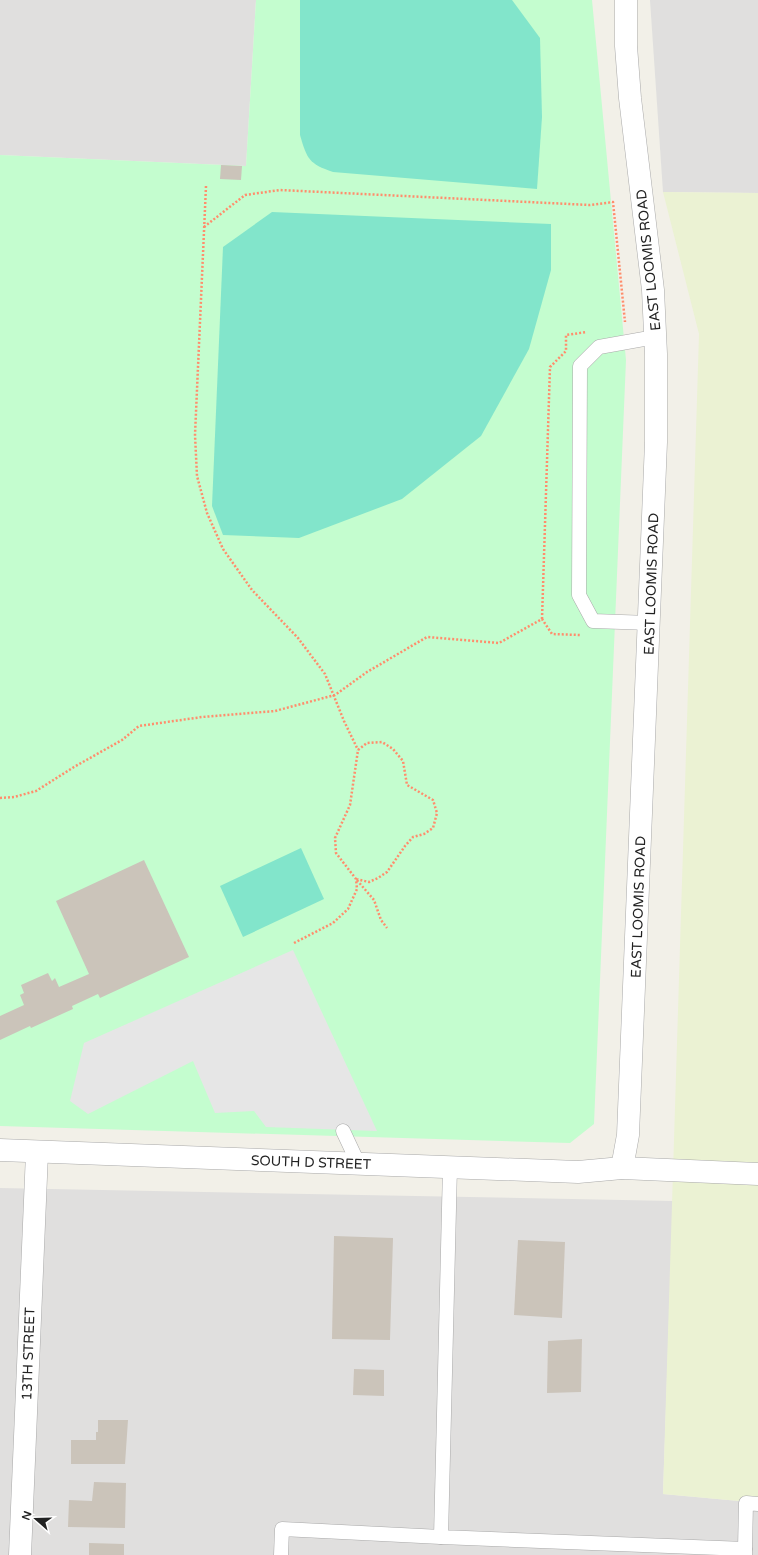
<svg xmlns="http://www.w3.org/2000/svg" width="758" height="1555" font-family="'Varela Round',sans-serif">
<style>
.residential{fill:#e0dfde}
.farmland{fill:#ebf2d3}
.park{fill:#c4fdcf}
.pitch{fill:#82e5cb}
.parking{fill:#e6e6e6}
.building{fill:#cbc4ba}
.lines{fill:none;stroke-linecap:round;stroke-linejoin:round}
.service-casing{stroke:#a9a9a9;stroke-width:15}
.minor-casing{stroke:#a9a9a9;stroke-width:23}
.path{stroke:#ff8d6c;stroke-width:2.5;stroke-dasharray:2 2;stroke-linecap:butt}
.service{stroke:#fff;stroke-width:14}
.minor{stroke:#fff;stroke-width:22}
.labels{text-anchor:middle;stroke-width:3;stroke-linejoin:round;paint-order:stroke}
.street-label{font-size:14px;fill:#222;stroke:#fff}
</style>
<rect width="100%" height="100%" fill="#f2f0e8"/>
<g class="residential">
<path d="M0 0H256L246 166 0 155Z"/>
<path d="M650 0H758V193L663 192Z"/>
<path d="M0 1188 673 1201 663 1494 750 1502 758 1506V1555H0Z"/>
</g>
<path class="farmland" d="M663 192 758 193V1506L750 1502 663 1494 699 334Z"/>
<path class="park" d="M256 0H592L626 360 594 1124 570 1143 0 1126V155L246 166Z"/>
<g class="pitch">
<path d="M300 0H512L540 38 542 117 537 189 333 172C309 164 307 159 300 135Z"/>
<path d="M272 212 551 224V270L529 349 481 436 402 499 299 538 223 535 212 506 223 247Z"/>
<path d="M301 848 324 899 243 937 220 886Z"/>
</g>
<path class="parking" d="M293 950 377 1131 266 1127 254 1111 215 1113 193 1061 88 1114 70 1101 84 1043Z"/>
<g class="building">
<path d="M221 165 242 166 241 180 220 179Z"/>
<path d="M144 860 189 957 100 998 98 994 72 1006 73 1009 31 1028 30 1026 0 1040V1016L24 1005 20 995 24 993 21 985 48 973 52 981 55 978 59 987 89 974 56 901Z"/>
<path d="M334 1236 393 1238 390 1340 332 1339Z"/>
<path d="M518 1240 565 1242 562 1318 514 1315Z"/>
<path d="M582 1339 581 1392 547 1393 548 1341Z"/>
<path d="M354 1369 384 1370V1396L353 1395Z"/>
<path d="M98 1420H128L125 1464H71V1440H96V1432H98Z"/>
<path d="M94 1482 126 1483 125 1528 68 1527 69 1500 92 1501Z"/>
<path d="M89 1543 124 1544V1555H89Z"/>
</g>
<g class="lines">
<defs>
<g id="service">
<path d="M650 623 593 621 579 595 580 366 599 347 655 337"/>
<path d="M343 1131 358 1163"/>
<path d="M450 1167 441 1537 745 1549V1555"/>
<path d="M745 1549 746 1503 758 1504"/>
<path d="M281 1555 282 1529 441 1537"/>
</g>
<g id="minor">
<path d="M0 1150 578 1172 622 1168 758 1174"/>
<path d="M622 1168 628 1135 656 442V354L653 290 630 98 626 46V0"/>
<path d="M20 1555 37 1153"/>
</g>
</defs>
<use href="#service" class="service-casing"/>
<use href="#minor" class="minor-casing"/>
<g class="path">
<path d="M206 186 195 435 197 476 207 513 223 549 252 590 298 638 325 674 344 721 358 750"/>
<path d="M204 227 245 195 280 190 590 205 613 202 625 322"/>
<path d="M542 619 550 367 566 351V335L587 332"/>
<path d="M0 798 14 797 36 791 74 767 122 740 139 726 202 717 275 711 335 695 367 672 427 637 499 643 542 619 552 634 580 635"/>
<path d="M294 943 333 923 348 909 357 889 356 879 336 853 335 838 350 805 358 750 367 743 382 742 393 749 403 761 407 785 433 800 437 813 433 828 424 834 413 837 405 846 387 872 378 878 369 882 356 879 374 900 381 920 387 928"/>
</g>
<use href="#service" class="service"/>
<use href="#minor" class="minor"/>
</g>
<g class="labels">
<g class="street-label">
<text transform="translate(648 260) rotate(-96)" y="5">EAST LOOMIS ROAD</text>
<text transform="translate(651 584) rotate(-88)" y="5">EAST LOOMIS ROAD</text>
<text transform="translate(638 907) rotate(-88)" y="5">EAST LOOMIS ROAD</text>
<text transform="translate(311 1162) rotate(2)" y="5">SOUTH D STREET</text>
<text transform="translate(28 1354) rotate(-88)" y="5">13TH STREET</text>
</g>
</g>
<g transform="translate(36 1519) rotate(290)" stroke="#ffffff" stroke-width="3" paint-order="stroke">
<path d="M0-3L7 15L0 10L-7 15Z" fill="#222222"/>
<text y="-6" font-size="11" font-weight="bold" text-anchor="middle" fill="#222222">N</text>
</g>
</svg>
